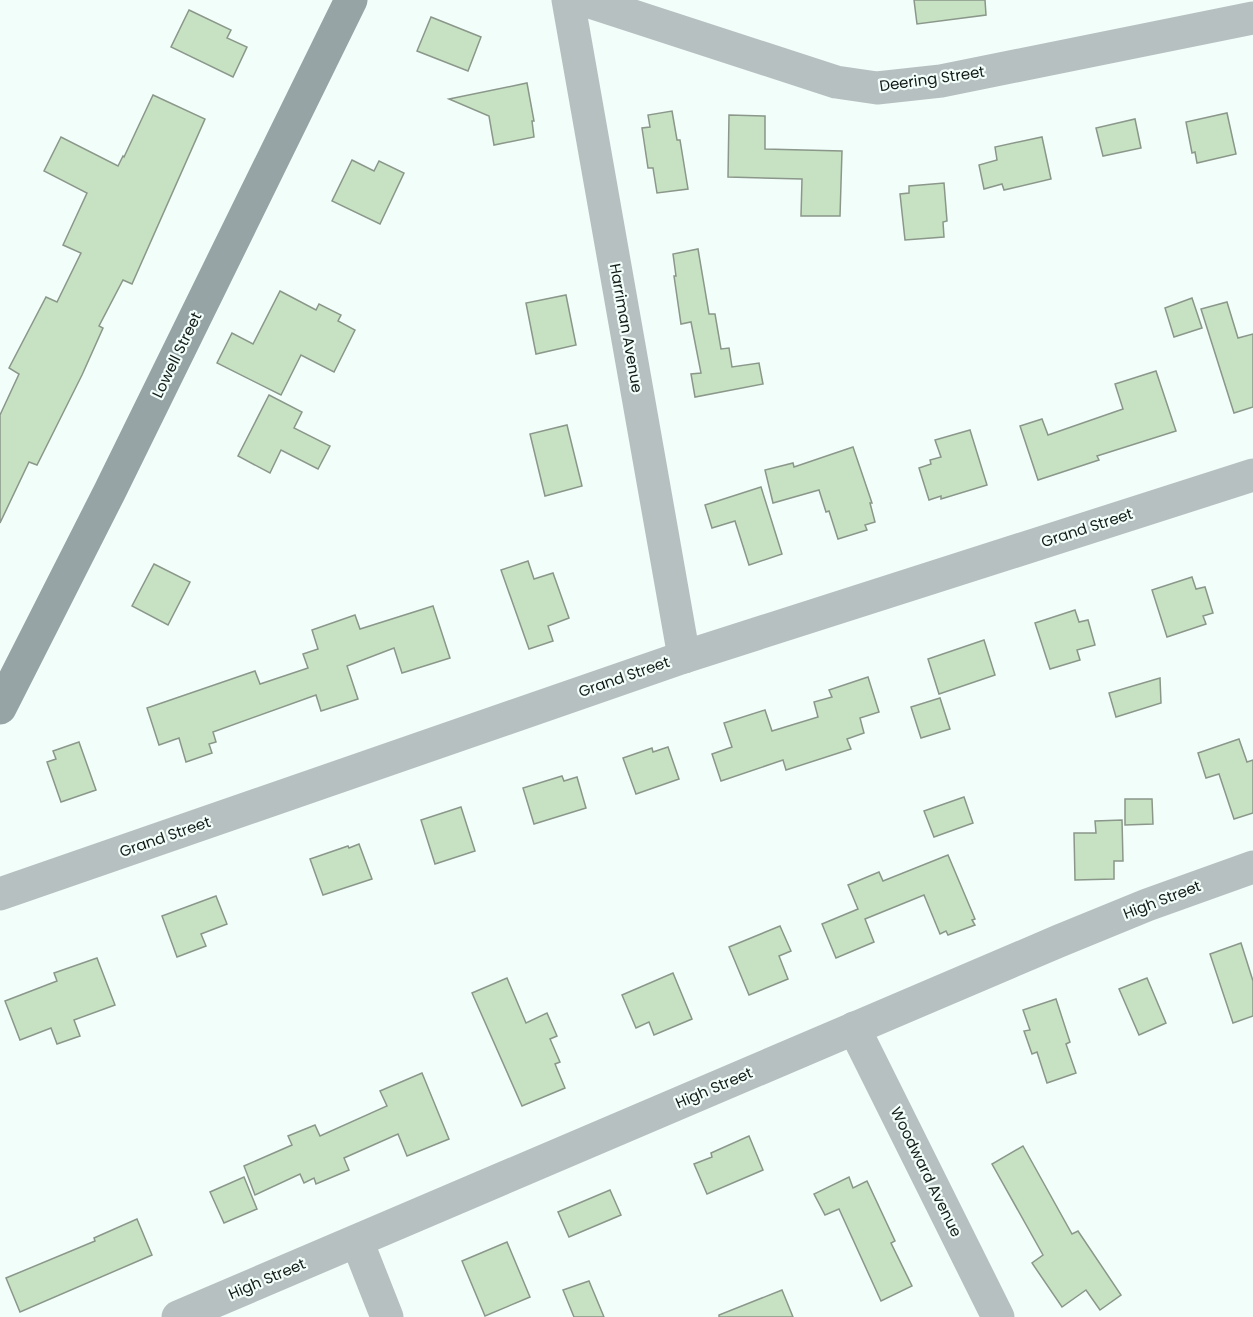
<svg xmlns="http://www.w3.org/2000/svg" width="1253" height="1317" font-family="Poppins,sans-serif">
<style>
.building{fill:#c6e2c3;stroke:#8b978a;stroke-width:1.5}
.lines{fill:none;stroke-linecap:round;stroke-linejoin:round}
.minor{stroke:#b7c0c1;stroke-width:33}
.tertiary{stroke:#b7c0c1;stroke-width:33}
.secondary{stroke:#96a4a5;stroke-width:33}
.labels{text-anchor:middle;stroke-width:4.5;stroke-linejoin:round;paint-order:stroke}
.street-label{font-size:15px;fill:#131a18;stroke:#f2fefa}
</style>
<rect width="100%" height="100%" fill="#f2fefa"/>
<g class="building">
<path d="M914 0H985L986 15 917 24Z"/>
<path d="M189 10 231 30 227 38 247 47 233 77 171 47Z"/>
<path d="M431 17 481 37 468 71 417 51Z"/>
<path d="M527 83 534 121H532L534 137 494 145 489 116 449 99Z"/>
<path d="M153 95 205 119 132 284 123 280 99 326 103 328 82 375 37 465 29 462 0 523V415L19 374 9 368 46 297 57 302 81 253 63 245 87 193 44 171 61 137 118 166 123 156 124 157Z"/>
<path d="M672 111 677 140H680L688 189 657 193 653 168H648L642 128 650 127 648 115Z"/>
<path d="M1227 113 1236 154 1197 163 1195 152 1192 153 1186 122Z"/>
<path d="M729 115 765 116V149L842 151 840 216H801L802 179 728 177Z"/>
<path d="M1135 119 1141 148 1103 156 1096 128Z"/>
<path d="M1042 137 1051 179 1004 190 1002 184 984 189 979 165 997 160 995 147Z"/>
<path d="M352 160 374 171 379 161 404 173 380 224 332 201Z"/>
<path d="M944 183 947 221 943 222 944 237 905 240 900 194 909 193V186Z"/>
<path d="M698 249 709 314H715L721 349 729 348 732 367 759 363 763 384 695 397 691 374 701 373 691 322 681 324 674 276H676L673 254Z"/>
<path d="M280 291 316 310 319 304 341 315 338 321 355 330 334 372 301 355 281 395 217 363 232 333 253 344Z"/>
<path d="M566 295 576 345 536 354 526 303Z"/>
<path d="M1192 298 1202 328 1174 337 1165 308Z"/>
<path d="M1227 302 1238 338 1253 334V407L1234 413 1201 309Z"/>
<path d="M1156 371 1176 431 1097 456 1099 460 1038 480 1020 426 1042 419 1048 435 1123 409 1115 384Z"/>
<path d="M269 395 302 412 294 428 330 446 318 469 281 450 270 473 238 456Z"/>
<path d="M567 425 582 486 545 496 530 434Z"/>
<path d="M970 430 987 485 941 499V496L929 500 919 468 931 464 930 460 941 457 935 440Z"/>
<path d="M853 447 872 503H870L875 522 865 525 867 530 838 539 829 511 826 512 819 490 773 503 765 470 793 463 794 467Z"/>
<path d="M761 487 782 554 749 565 735 521 712 528 705 505Z"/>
<path d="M528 561 534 579 553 573 569 618 548 626 553 641 529 649 501 570Z"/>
<path d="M154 564 190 582 168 625 132 606Z"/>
<path d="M1192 577 1196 589 1205 587 1213 613 1203 616 1206 624 1167 637 1152 590Z"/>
<path d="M433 606 450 658 402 673 394 648 347 666 358 699 321 711 316 695 213 732 216 742 209 744 212 753 186 762 179 738 159 745 147 708 255 671 260 684 308 668 303 654 318 649 312 630 355 615 360 629Z"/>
<path d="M1075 610 1079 622 1088 620 1095 645 1077 650 1080 660 1050 669 1035 623Z"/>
<path d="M984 640 995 675 939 694 928 659Z"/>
<path d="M868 677 879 712 860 718 864 733 847 739 851 749 786 770 783 760 721 781 712 754 732 747 724 723 765 710 772 731 818 717 814 702 832 697 829 690Z"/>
<path d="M1160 678 1161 703 1116 717 1109 693Z"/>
<path d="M940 698 950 729 921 738 911 707Z"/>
<path d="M1239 739 1247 762 1253 760V813L1234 819 1219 774 1206 778 1198 753Z"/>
<path d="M79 742 96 790 61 802 47 762 56 759 53 751Z"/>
<path d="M668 747 679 779 636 794 623 758 652 748 653 752Z"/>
<path d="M562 776 564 781 577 777 586 808 534 824 523 788Z"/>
<path d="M964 797 973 823 934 837 924 811Z"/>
<path d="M1125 799H1152L1153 824 1125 825Z"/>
<path d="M461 807 475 851 435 864 421 820Z"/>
<path d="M1122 820 1123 861H1114V879L1075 880 1074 833H1096L1095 821Z"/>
<path d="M359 844 372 879 323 895 310 859 348 846 349 848Z"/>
<path d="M948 855 975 919 972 920 975 925 948 935 946 931 940 934 924 895 865 919 874 942 836 958 822 924 858 909 848 885 879 872 883 881Z"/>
<path d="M216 896 227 924 201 934 206 946 177 957 162 916Z"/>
<path d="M780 926 791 951 779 956 788 979 749 995 729 947Z"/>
<path d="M1241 943 1253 981V1016L1233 1023 1210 954Z"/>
<path d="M97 958 115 1005 74 1020 80 1036 57 1044 51 1028 20 1040 5 1001 57 981 54 973Z"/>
<path d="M673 973 692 1019 654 1035 649 1022 636 1028 622 995Z"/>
<path d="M507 978 526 1023 547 1013 557 1036 550 1039 560 1062 555 1064 565 1088 522 1106 472 993Z"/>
<path d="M1147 978 1166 1023 1139 1035 1119 989Z"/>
<path d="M1056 999 1070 1042 1066 1044 1076 1073 1047 1083 1037 1052 1032 1054 1024 1031 1030 1030 1023 1010Z"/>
<path d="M422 1073 449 1139 407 1156 398 1134 344 1158 349 1170 316 1184 314 1178 304 1183 300 1174 255 1195 244 1166 292 1145 288 1136 315 1125 320 1136 387 1106 380 1091Z"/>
<path d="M749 1136 763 1170 707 1194 694 1164 712 1157 711 1153Z"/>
<path d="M1023 1146 1072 1234 1078 1231 1121 1295 1100 1310 1086 1290 1062 1307 1032 1263 1043 1255 992 1164Z"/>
<path d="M244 1177 257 1209 224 1223 210 1192Z"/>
<path d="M849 1177 853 1188 867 1181 895 1241 891 1243 912 1286 881 1301 839 1209 825 1215 814 1194Z"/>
<path d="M610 1190 621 1215 569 1237 558 1212Z"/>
<path d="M137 1219 152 1255 20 1312 6 1278 95 1241 94 1238Z"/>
<path d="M507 1242 530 1297 485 1316 462 1261Z"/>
<path d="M589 1281 604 1317H574L563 1290Z"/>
<path d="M782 1290 793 1317H719V1315Z"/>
</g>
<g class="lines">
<g class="minor">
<path d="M568 0 684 657"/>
<path d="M584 0 836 82 877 88 941 81 1253 18"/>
<path d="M0 894 684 657 1253 475"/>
<path d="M854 1028 998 1317"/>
<path d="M357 1241 387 1317"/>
</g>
<path class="tertiary" d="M178 1317 1059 941 1147 905 1253 867"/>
<path class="secondary" d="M0 708 110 491 351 0"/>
</g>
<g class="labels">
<g class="street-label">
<text transform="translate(932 79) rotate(-8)" y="5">Deering Street</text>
<text transform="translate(626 328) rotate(80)" y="5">Harriman Avenue</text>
<text transform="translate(177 355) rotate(-64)" y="5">Lowell Street</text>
<text transform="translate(1087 528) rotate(-18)" y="5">Grand Street</text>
<text transform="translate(624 677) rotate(-19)" y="5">Grand Street</text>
<text transform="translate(165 837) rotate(-19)" y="5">Grand Street</text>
<text transform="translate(1162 900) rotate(-21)" y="5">High Street</text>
<text transform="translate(714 1088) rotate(-23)" y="5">High Street</text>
<text transform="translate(926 1172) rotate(64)" y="5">Woodward Avenue</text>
<text transform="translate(267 1279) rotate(-23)" y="5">High Street</text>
</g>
</g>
</svg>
